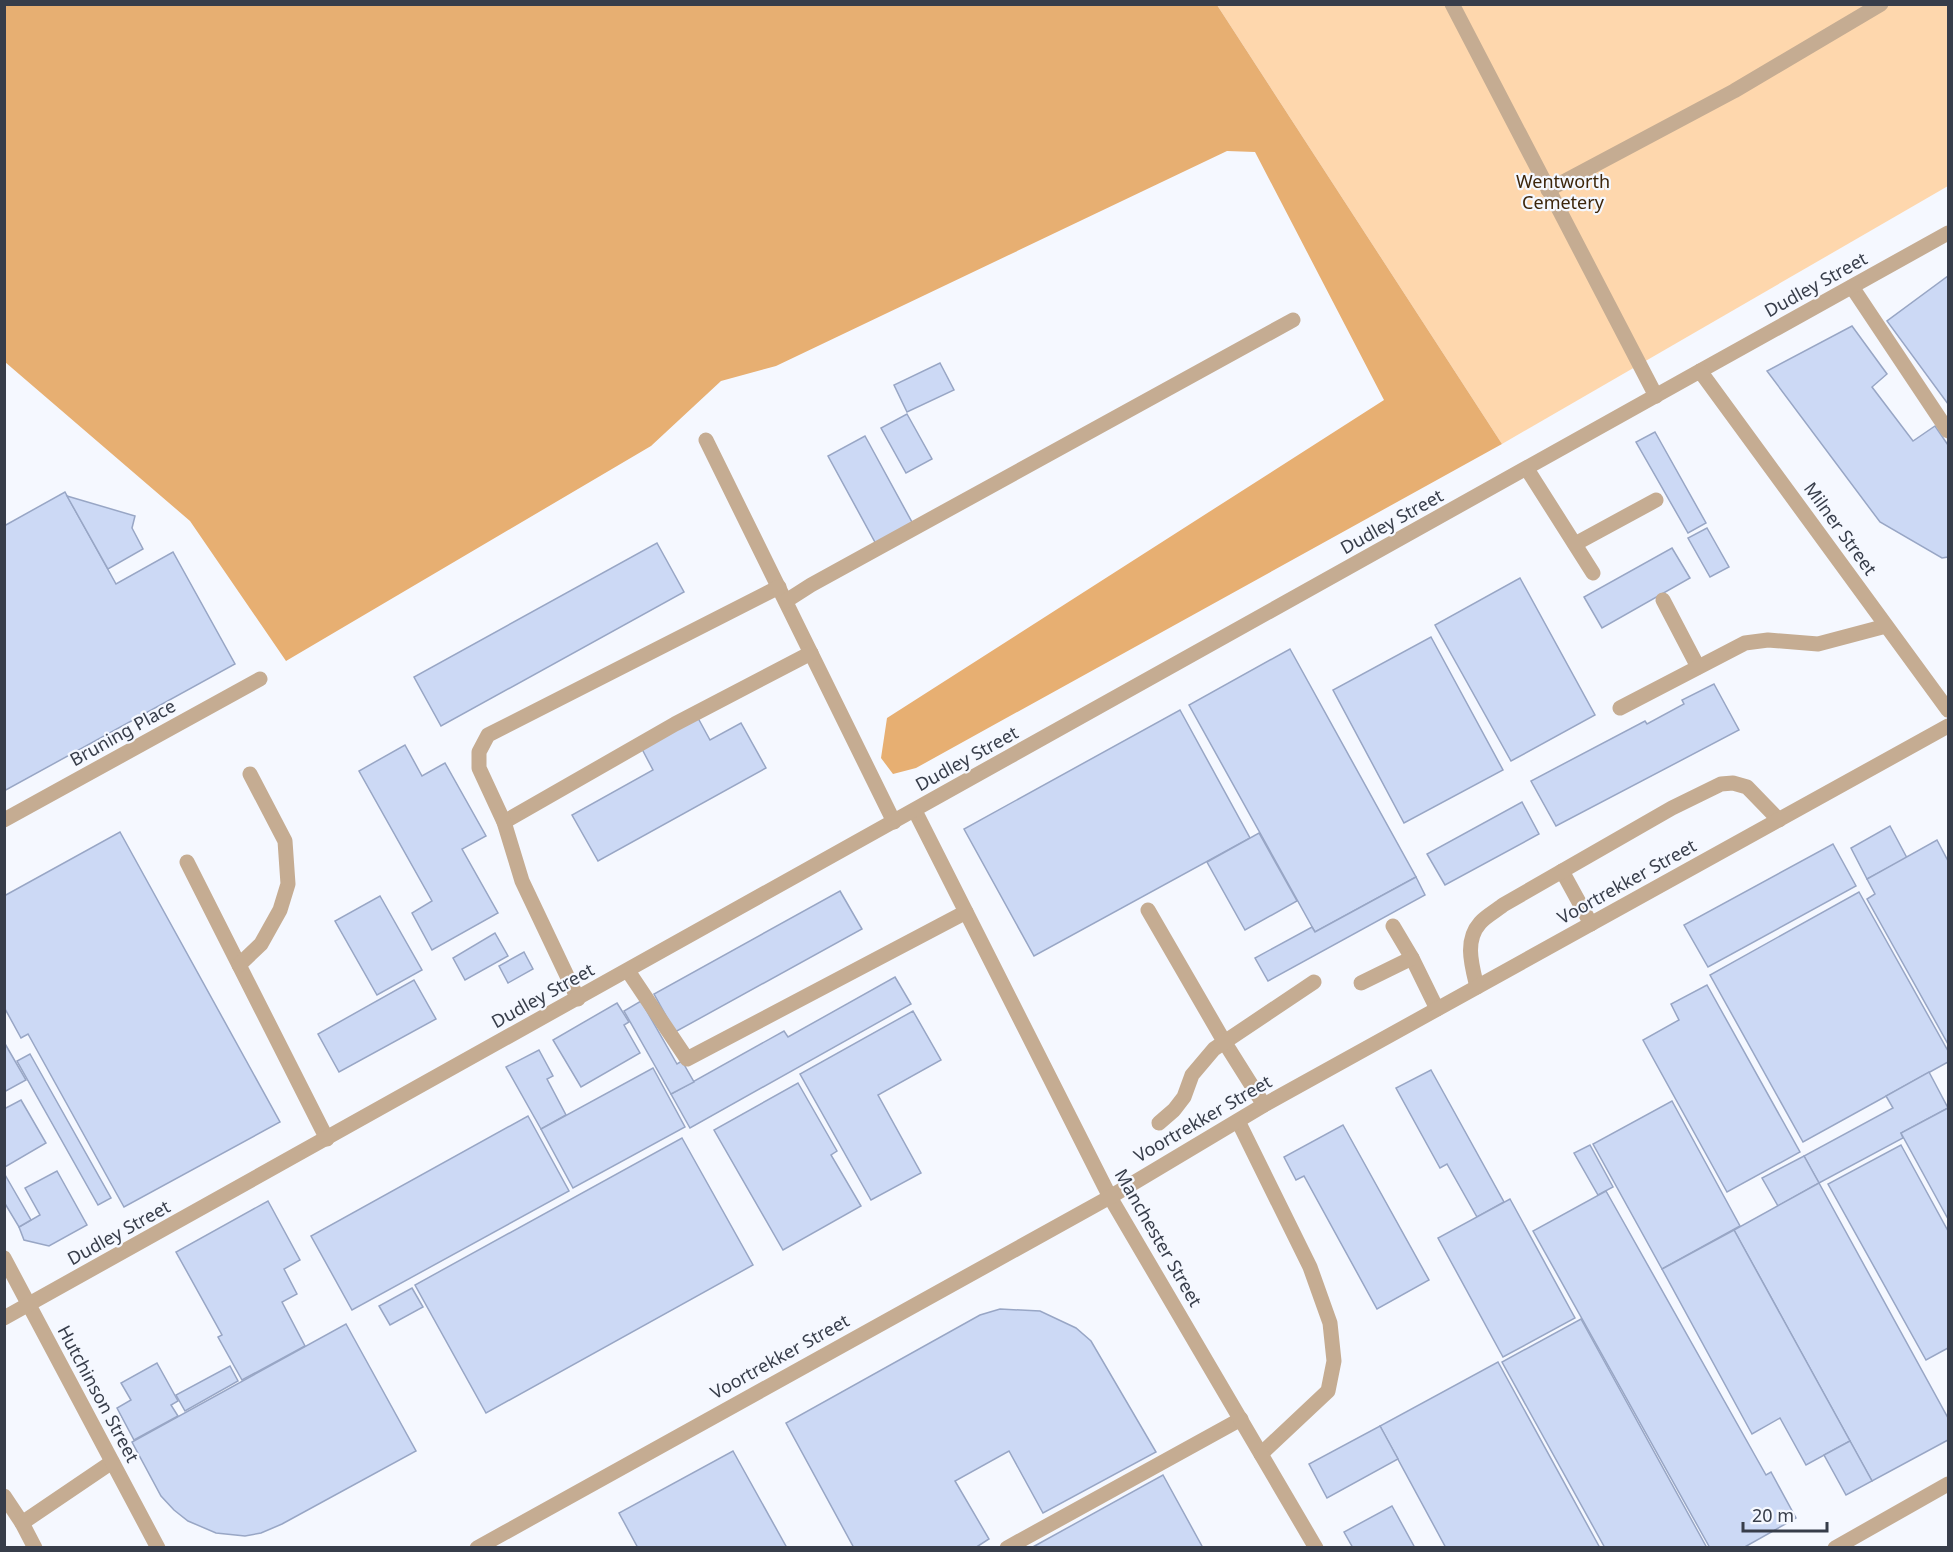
<svg xmlns="http://www.w3.org/2000/svg" width="1953" height="1552" font-family="'Noto Sans',sans-serif">
<style>
.green{fill:#fed7ad}
.forest{fill:#e7af72}
.building{fill:#ccd9f5;stroke:#98a6c5;stroke-width:1.5}
.lines{fill:none;stroke-linecap:round;stroke-linejoin:round}
.lane{stroke:#c5ac92;stroke-width:15}
.street{stroke:#c5ac92;stroke-width:15}
.labels{text-anchor:middle;stroke-width:4.5;stroke-linejoin:round;paint-order:stroke}
.park-label{font-size:18px;fill:#3d260b;stroke:#f5f8ff}
.street-label{font-size:18px;fill:#373d4a;stroke:#f5f8ff}
</style>
<rect width="100%" height="100%" fill="#f5f8ff"/>
<path class="green" d="M1217 5H1948V186L1502 444Z"/>
<path class="forest" d="M5 4 1217 5 1502 444 916 768 893 774 881 758 887 718 1384 400 1255 152 1227 151 776 366 721 381 651 446 286 661 190 521 5 362Z"/>
<g class="building">
<path d="M1948 276V404L1887 321Z"/>
<path d="M1852 326 1887 374 1872 387 1913 441 1935 426 1948 445V557L1942 558 1880 522 1767 371Z"/>
<path d="M940 363 954 390 907 412 894 385Z"/>
<path d="M907 414 932 459 906 473 881 428Z"/>
<path d="M1655 432 1706 523 1688 533 1636 442Z"/>
<path d="M865 436 913 524 876 544 828 456Z"/>
<path d="M65 492 116 584 173 552 235 664 4 791V526Z"/>
<path d="M67 496 135 516 132 528 143 549 108 569Z"/>
<path d="M1707 528 1729 567 1710 577 1688 538Z"/>
<path d="M657 543 684 592 441 726 414 677Z"/>
<path d="M1672 548 1690 578 1602 628 1584 597Z"/>
<path d="M1520 578 1595 715 1511 761 1435 625Z"/>
<path d="M1431 637 1503 770 1404 823 1333 690Z"/>
<path d="M1290 649 1416 877 1315 932 1189 705Z"/>
<path d="M1714 684 1739 730 1556 826 1531 781 1645 721 1647 724 1684 704 1682 700Z"/>
<path d="M1180 710 1250 838 1034 956 964 829Z"/>
<path d="M698 718 710 740 741 723 766 768 598 861 572 815 653 770 642 749Z"/>
<path d="M405 745 422 776 445 763 486 836 462 849 498 913 432 950 412 913 432 901 359 771Z"/>
<path d="M1522 802 1539 834 1445 885 1427 854Z"/>
<path d="M1890 826 1907 858 1867 879 1851 848Z"/>
<path d="M120 832 280 1122 124 1207 28 1034 21 1038 4 1007V896Z"/>
<path d="M1259 833 1297 901 1245 930 1207 862Z"/>
<path d="M1937 840 1948 861V1044L1867 899 1875 894 1867 879Z"/>
<path d="M1833 844 1856 886 1708 967 1684 925Z"/>
<path d="M1416 877 1425 895 1268 981 1255 958 1312 927 1315 932Z"/>
<path d="M840 891 862 929 675 1032 654 994Z"/>
<path d="M1859 892 1948 1051V1062L1803 1142 1710 975Z"/>
<path d="M380 896 422 970 377 995 335 921Z"/>
<path d="M495 933 508 956 465 980 453 958Z"/>
<path d="M524 952 533 969 508 983 499 966Z"/>
<path d="M895 977 911 1004 690 1128 671 1094 784 1031 788 1037Z"/>
<path d="M414 980 436 1019 339 1072 318 1034Z"/>
<path d="M1707 985 1800 1152 1727 1192 1643 1040 1679 1020 1671 1004Z"/>
<path d="M641 1001 677 1064 682 1061 694 1082 671 1094 624 1011Z"/>
<path d="M617 1003 629 1022 624 1025 640 1053 581 1087 553 1040Z"/>
<path d="M913 1011 941 1060 878 1095 921 1173 871 1200 800 1074Z"/>
<path d="M4 1042 26 1080 4 1092Z"/>
<path d="M539 1050 553 1076 547 1079 566 1115 541 1129 506 1067Z"/>
<path d="M30 1054 111 1198 98 1205 17 1061Z"/>
<path d="M653 1068 685 1127 573 1188 541 1129Z"/>
<path d="M1431 1070 1504 1202 1477 1217 1447 1164 1440 1168 1396 1088Z"/>
<path d="M1929 1072 1948 1108 1901 1133 1903 1138 1819 1183 1804 1156 1893 1108 1886 1096Z"/>
<path d="M798 1083 837 1151 831 1155 861 1206 783 1250 714 1130Z"/>
<path d="M21 1100 46 1143 5 1167 4 1109Z"/>
<path d="M1672 1101 1740 1226 1662 1269 1593 1144Z"/>
<path d="M1948 1108V1219L1901 1133Z"/>
<path d="M528 1116 569 1191 352 1310 311 1236Z"/>
<path d="M1343 1125 1429 1280 1377 1309 1304 1176 1296 1180 1284 1157Z"/>
<path d="M682 1138 753 1265 486 1413 415 1285Z"/>
<path d="M1590 1145 1613 1187 1598 1195 1574 1153Z"/>
<path d="M1901 1145 1948 1231V1348L1926 1360 1828 1184Z"/>
<path d="M1804 1156 1819 1183 1778 1206 1762 1178Z"/>
<path d="M57 1171 87 1225 49 1246 24 1240 19 1227 40 1215 25 1188Z"/>
<path d="M4 1173 31 1220 19 1227 4 1202Z"/>
<path d="M1819 1183 1948 1418V1440L1872 1481 1734 1230Z"/>
<path d="M1606 1191 1766 1475 1771 1472 1796 1518 1743 1548H1710L1533 1231Z"/>
<path d="M1510 1199 1575 1318 1503 1357 1438 1238Z"/>
<path d="M268 1201 300 1260 284 1269 297 1294 282 1302 305 1346 242 1380 218 1337 222 1335 176 1252Z"/>
<path d="M1734 1230 1850 1441 1806 1465 1780 1418 1752 1434 1662 1269Z"/>
<path d="M412 1288 423 1307 390 1325 379 1306Z"/>
<path d="M1000 1309 1040 1311 1076 1328 1091 1341 1156 1452 1043 1513 1009 1451 955 1481 989 1539 975 1548H854L786 1423 980 1315Z"/>
<path d="M1581 1319 1707 1548H1605L1502 1362Z"/>
<path d="M346 1324 416 1451 282 1524 261 1533 245 1536 216 1533 188 1521 174 1510 161 1496 132 1442Z"/>
<path d="M1498 1362 1600 1548H1446L1380 1426Z"/>
<path d="M157 1363 178 1401 171 1405 178 1416 134 1440 117 1408 131 1400 121 1383Z"/>
<path d="M230 1366 238 1381 185 1411 176 1395Z"/>
<path d="M1380 1426 1398 1459 1327 1498 1309 1464Z"/>
<path d="M1850 1441 1872 1481 1846 1495 1824 1455Z"/>
<path d="M733 1451 787 1548H638L619 1513Z"/>
<path d="M1163 1475 1203 1548H1031Z"/>
<path d="M1392 1506 1415 1548H1353L1344 1532Z"/>
</g>
<g class="lines">
<g class="lane">
<path d="M1452 4 1656 396"/>
<path d="M1548 190 1734 91 1881 4"/>
<path d="M1852 287 1948 431"/>
<path d="M1700 371 1948 233"/>
<path d="M706 440 894 822"/>
<path d="M1527 469 1593 573"/>
<path d="M1575 544 1656 500"/>
<path d="M1663 600 1698 667"/>
<path d="M786 601 811 585 1293 320"/>
<path d="M1620 708 1745 643 1768 640 1818 644 1886 626"/>
<path d="M504 822 675 724 811 653"/>
<path d="M187 862 327 1139"/>
<path d="M1562 871 1591 924"/>
<path d="M1148 910 1225 1043 1264 1105"/>
<path d="M1393 926 1412 958 1437 1009"/>
<path d="M239 965 261 944 280 910 288 884 285 841 250 774"/>
<path d="M628 971 687 1059 966 912"/>
<path d="M1361 983 1412 958"/>
<path d="M1477 987C1472 966 1464 941 1480 923 1486 916 1496 911 1503 905L1672 808 1721 784 1733 783 1747 787 1779 820"/>
<path d="M578 999 522 881 504 822 479 768V752L488 735 779 587"/>
<path d="M1238 1121 1310 1267 1330 1323 1334 1361 1328 1391 1261 1454"/>
<path d="M1159 1123 1174 1110 1184 1097 1192 1075 1214 1049 1314 982"/>
<path d="M4 1496 22 1523"/>
<path d="M35 1548 22 1523 112 1462"/>
<path d="M1007 1548 1241 1419"/>
</g>
<g class="street">
<path d="M915 811 1110 1197 1316 1548"/>
<path d="M4 820 260 679"/>
<path d="M4 1258 158 1548"/>
<path d="M4 1318 1700 371 1948 710"/>
<path d="M477 1548 1110 1197 1264 1105 1948 726"/>
<path d="M1835 1548 1948 1484"/>
</g>
</g>
<g class="labels">
<g class="park-label">
<text x="1563" y="188">Wentworth<tspan x="1563" dy="21">Cemetery</tspan></text>
</g>
<g class="street-label">
<text transform="translate(1816 285) rotate(-29)" y="6">Dudley Street</text>
<text transform="translate(1392 522) rotate(-29)" y="6">Dudley Street</text>
<text transform="translate(1840 529) rotate(54)" y="6">Milner Street</text>
<text transform="translate(123 733) rotate(-29)" y="6">Bruning Place</text>
<text transform="translate(967 759) rotate(-29)" y="6">Dudley Street</text>
<text transform="translate(1627 882) rotate(-29)" y="6">Voortrekker Street</text>
<text transform="translate(543 996) rotate(-29)" y="6">Dudley Street</text>
<text transform="translate(1203 1119) rotate(-30)" y="6">Voortrekker Street</text>
<text transform="translate(119 1233) rotate(-29)" y="6">Dudley Street</text>
<text transform="translate(1158 1238) rotate(60)" y="6">Manchester Street</text>
<text transform="translate(780 1357) rotate(-29)" y="6">Voortrekker Street</text>
<text transform="translate(98 1394) rotate(62)" y="6">Hutchinson Street</text>
</g>
</g>
<rect width="1953" height="1552" fill="none" stroke="#373d4a" stroke-width="12"/>
<path d="M1743 1522v9h84v-9" fill="none" stroke="#373d4a" stroke-width="3"/>
<text x="1752" y="1522" font-size="18" fill="#373d4a" stroke="#f5f8ff" stroke-width="4.5" paint-order="stroke">20 m</text>
</svg>
